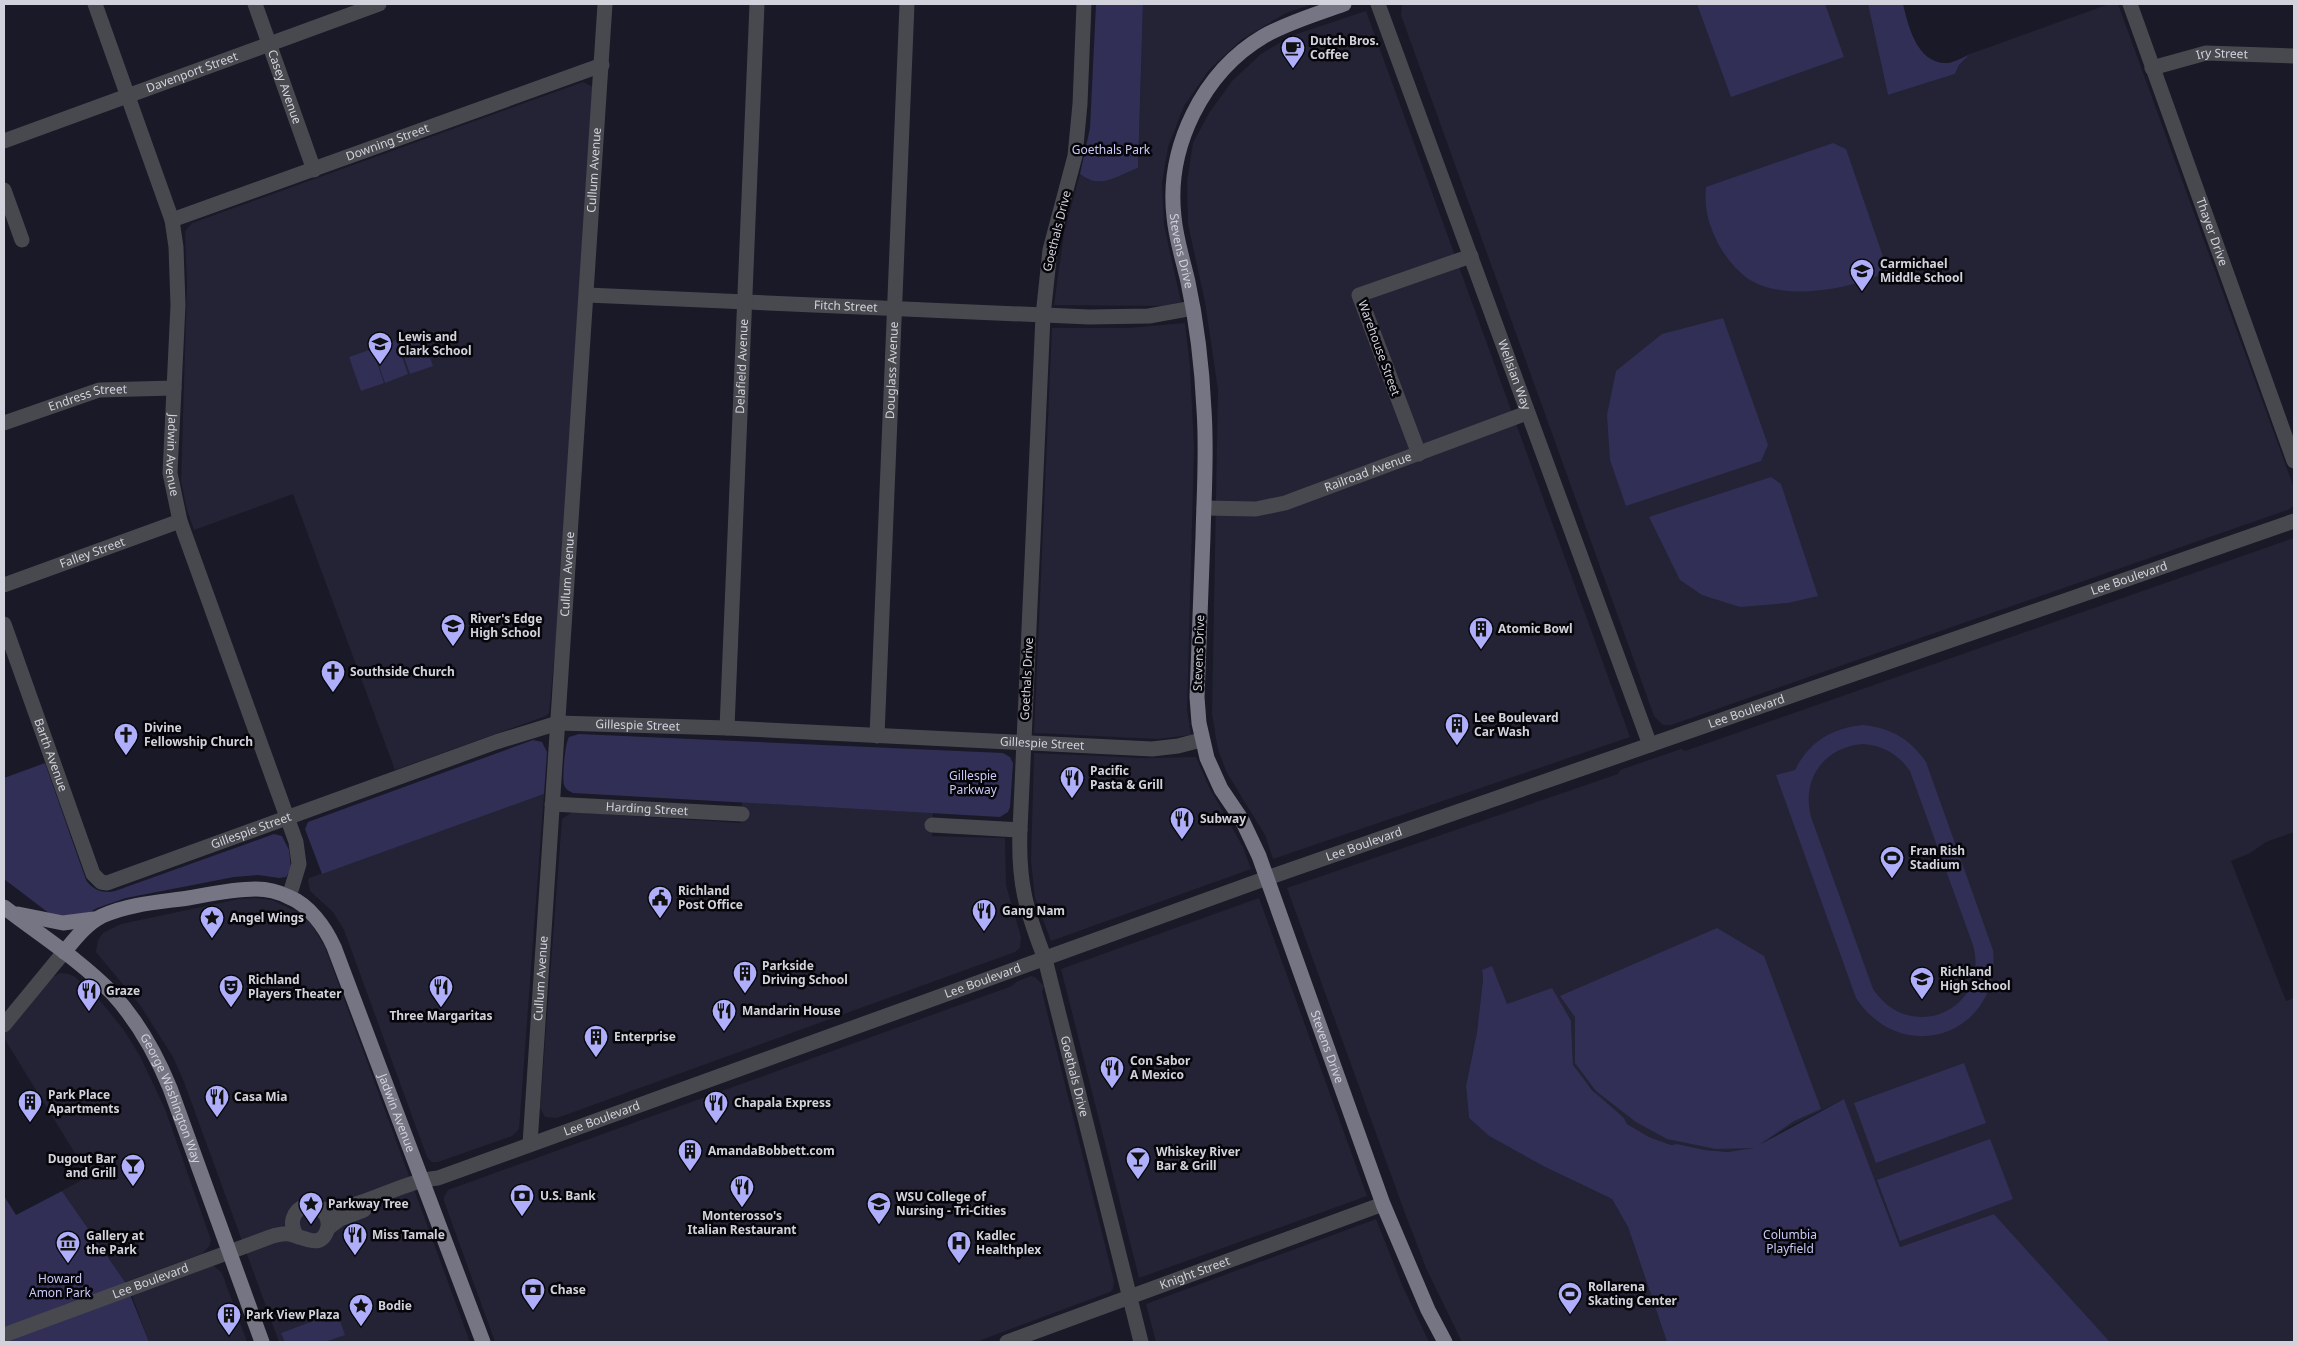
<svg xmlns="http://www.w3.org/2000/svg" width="2298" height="1346" font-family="'Noto Sans',sans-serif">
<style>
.built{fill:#232335}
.green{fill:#312f55;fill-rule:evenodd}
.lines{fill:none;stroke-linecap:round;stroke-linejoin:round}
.minor{stroke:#48484f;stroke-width:15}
.major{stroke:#757584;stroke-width:15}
.labels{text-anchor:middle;stroke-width:5;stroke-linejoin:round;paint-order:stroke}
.poi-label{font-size:12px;font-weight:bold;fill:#d2d2dc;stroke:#05050a;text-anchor:start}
.street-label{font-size:12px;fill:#d2d2dc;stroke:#05050a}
.park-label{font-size:12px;fill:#c9caf7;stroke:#05050a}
</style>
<rect width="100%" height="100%" fill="#191927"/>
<g class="built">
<path d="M1143 4H1313L1286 13 1241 40 1209 70 1184 106 1168 147 1162 183 1164 225 1181 302 1162 306 1054 305 1064 233 1080 174 1088 180 1138 168Z"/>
<path d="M1402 4H1868L1888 95 1955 74 1959 65 1970 54 2109 4H2118L2294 488V505L2290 509 1671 725H1663L1654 716 1401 15Z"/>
<path d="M1366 11 1630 737 1273 859 1265 835 1227 773 1218 750 1212 714 1218 390 1205 302 1188 224 1187 182 1193 143 1209 113 1232 81 1261 54 1291 36Z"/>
<path d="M583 82 593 87 561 589 549 713 546 716 395 770 293 494 194 530 187 510 181 482 187 284 185 231 192 223Z"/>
<path d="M1185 323 1190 366 1194 448 1187 709 1191 735 1158 739 1034 733 1052 328H1128Z"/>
<path d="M2294 538V832L2266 842 2250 853 2231 861 2286 1001 2294 998V1342H2110L1994 1214 1900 1247 1844 1099 1789 1127 1751 1150 1728 1152 1705 1150 1677 1144 1671 1145 1649 1137 1627 1124 1624 1118 1605 1103 1579 1075 1573 1065 1571 1021 1506 1005 1482 970 1483 979 1477 1032 1466 1086 1469 1118 1489 1136 1543 1166 1612 1199 1628 1227 1667 1342H1462L1426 1268 1406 1216 1287 888 1618 774 1620 770 1681 749 1685 751Z"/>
<path d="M1034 753 1143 758 1196 757 1209 787 1243 847 1251 869 1051 941 1035 898 1031 861Z"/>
<path d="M544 794 519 1129 512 1136 438 1162H432L427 1157 344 930 333 912 310 891 308 881 309 878Z"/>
<path d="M742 802 933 813 932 836 1005 838 1006 885 1021 937 1020 948 1015 952 557 1118 545 1117 540 1108 562 819 572 812 741 823Z"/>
<path d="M256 898 272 900 300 913 310 922 325 947 470 1342H279L184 1082 173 1057 140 1005 96 952 98 940 103 933 121 924 239 899Z"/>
<path d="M1259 898 1367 1196 1139 1278 1061 969Z"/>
<path d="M60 973 69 974 75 977 97 997 123 1029 140 1056 165 1109 211 1240 210 1245 202 1254 125 1282 62 1191 89 1176 4 1038V1030L51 978Z"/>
<path d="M1031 976 1035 977 1044 986 1042 992 1114 1281 1113 1289 1110 1292 976 1342H495L444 1201V1197L448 1190 1012 986 1016 982Z"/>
<path d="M1376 1219 1403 1287 1429 1342H1156L1146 1304Z"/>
<path d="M208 1266H214L222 1273 247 1342H149L131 1293Z"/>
</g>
<g class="green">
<path d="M1096 4H1143L1138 168C1116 176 1100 190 1080 174L1090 128Z"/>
<path d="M1697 4H1825L1844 57 1731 97Z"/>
<path d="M1868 4H1903C1908 25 1917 65 1948 63 1955 62 1964 57 1970 54L1959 65 1955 74 1888 95Z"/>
<path d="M1833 143 1846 149 1888 271C1852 289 1783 303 1747 278 1734 268 1723 254 1716 239 1708 223 1704 206 1706 187Z"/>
<path d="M1723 318 1768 445 1761 461 1626 506 1610 460 1607 415 1616 371 1662 334Z"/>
<path d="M421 331 433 366 410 374 398 339Z"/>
<path d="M396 340 408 374 385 383 373 348Z"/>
<path d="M372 349 384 383 361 391 349 357Z"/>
<path d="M1771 477 1781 484 1818 596 1788 603 1740 607 1702 595 1680 580 1649 517Z"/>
<path d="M1863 725C1891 728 1910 739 1926 762L1993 950C2002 1034 1903 1069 1856 998L1776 775 1795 770C1809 742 1832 728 1863 725ZM1863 744C1884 746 1898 754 1910 771L1973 945C1991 1010 1910 1045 1873 989L1811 817C1801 779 1824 747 1863 744Z"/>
<path d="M579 734 1003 753 1010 757 1013 763 1010 807 1008 812 1000 817 573 793C569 791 566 790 564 785 562 778 565 743 569 737Z"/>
<path d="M533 740 542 742 547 752 544 794 322 874 305 829 308 822Z"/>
<path d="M45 763 86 880C93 890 103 894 115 891L274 834 282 836 289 850 291 869 286 877 279 878 258 875 234 877 126 898 97 908 80 918 54 917 4 879V778Z"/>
<path d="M1717 928 1764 956 1821 1109 1794 1121 1759 1145 1844 1099 1900 1247 1994 1214 2110 1342H1667L1628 1227 1612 1199 1543 1166 1489 1136 1469 1118 1466 1086 1477 1032 1483 979 1482 970 1492 966 1507 1004 1552 988 1571 1021 1573 1065 1592 1090 1624 1118 1627 1124 1649 1137 1671 1145 1677 1144 1705 1150 1728 1152 1754 1148 1716 1149 1667 1139 1636 1122 1596 1091 1575 1063V1017L1560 996Z"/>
<path d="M1964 1063 1986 1123 1876 1163 1854 1103Z"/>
<path d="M1990 1139 2013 1199 1900 1241 1877 1180Z"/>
<path d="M62 1191 125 1282 149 1342H4V1196L16 1215Z"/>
<path d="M337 1312 345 1335 325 1342H285L281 1333Z"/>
</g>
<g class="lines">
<g class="minor">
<path id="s1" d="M95 4 172 220 176 247 178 305 170 473 180 521 296 842 299 864 289 897"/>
<path id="s2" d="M255 4 314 170"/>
<path id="s3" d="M1084 4 1080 104 1075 156 1050 250 1043 316 1020 830C1018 883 1026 910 1045 959L1141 1342"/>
<path id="s4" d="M1378 4 1650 745"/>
<path id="s5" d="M2130 4 2294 461"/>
<path id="s6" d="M2152 68 2206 53 2294 56"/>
<path id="s7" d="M4 141 379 4"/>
<path d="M4 190 22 240"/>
<path id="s8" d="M172 220 602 65"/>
<path id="s9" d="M587 295 1089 317 1149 316 1193 308"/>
<path id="s10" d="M4 423 99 390 174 388"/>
<path d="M1419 454 1359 295 1471 256"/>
<path id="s11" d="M1204 508 1256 509 1285 503 1527 413"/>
<path id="s12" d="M4 585 180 521"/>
<path id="s13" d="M4 624 93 874 101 882 107 883 496 742 558 723 727 728 1152 749 1178 746 1201 740"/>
<path id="s14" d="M727 728 757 4"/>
<path id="s15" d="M877 736 907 4"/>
<path id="s16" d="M552 804 742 814"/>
<path d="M932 825 1020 830"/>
<path d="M4 1025 64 952"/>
<path id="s17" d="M530 1144 605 4"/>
<path id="s18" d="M321 1209C358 1212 400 1181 438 1178L1267 878 2294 521"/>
<path d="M328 1228 340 1219 364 1210"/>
<path id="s19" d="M4 1335 270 1237C276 1235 282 1233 289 1234 303 1236 322 1252 328 1227 329 1220 326 1214 321 1209L307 1205C292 1210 288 1225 298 1237"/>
<path id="s20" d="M1007 1342 1383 1204"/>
</g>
<g class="major">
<path id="s21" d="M1344 4C1317 14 1289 22 1264 36 1203 72 1166 147 1174 217 1176 239 1183 260 1188 282 1197 324 1202 367 1204 410 1207 452 1204 494 1203 536 1201 590 1199 643 1197 697L1199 723 1207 758 1221 789 1242 820 1259 856 1383 1204 1428 1310 1445 1342"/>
<path id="s22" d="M4 907C40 935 80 960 112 993 137 1020 156 1054 170 1088L262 1342"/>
<path d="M18 914 63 923 94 919"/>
<path id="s23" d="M64 952C75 939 86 924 102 916 128 904 160 902 188 898 210 894 233 889 256 889 267 889 279 892 289 897 309 905 325 927 334 947L483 1342"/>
</g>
</g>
<defs>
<symbol id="cafe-pin" viewBox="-11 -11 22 30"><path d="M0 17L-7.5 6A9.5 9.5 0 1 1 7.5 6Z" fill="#afaefa" stroke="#05050a"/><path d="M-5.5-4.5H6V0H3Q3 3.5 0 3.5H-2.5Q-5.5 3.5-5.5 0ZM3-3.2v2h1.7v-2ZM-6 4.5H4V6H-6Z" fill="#111"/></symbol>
<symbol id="school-pin" viewBox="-11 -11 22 30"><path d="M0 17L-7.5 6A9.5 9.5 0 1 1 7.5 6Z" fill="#afaefa" stroke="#05050a"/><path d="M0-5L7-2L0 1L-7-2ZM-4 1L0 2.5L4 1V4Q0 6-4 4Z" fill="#111"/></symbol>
<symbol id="building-pin" viewBox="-11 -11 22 30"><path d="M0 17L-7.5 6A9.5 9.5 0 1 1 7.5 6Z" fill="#afaefa" stroke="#05050a"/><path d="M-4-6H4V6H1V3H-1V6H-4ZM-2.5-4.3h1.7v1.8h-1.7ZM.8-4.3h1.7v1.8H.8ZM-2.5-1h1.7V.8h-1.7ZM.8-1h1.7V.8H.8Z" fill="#111"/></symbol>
<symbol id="church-pin" viewBox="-11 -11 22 30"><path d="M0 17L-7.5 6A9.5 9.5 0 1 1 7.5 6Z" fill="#afaefa" stroke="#05050a"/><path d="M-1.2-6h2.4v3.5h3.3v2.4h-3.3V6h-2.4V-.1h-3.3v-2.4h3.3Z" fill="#111"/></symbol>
<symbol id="restaurant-pin" viewBox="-11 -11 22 30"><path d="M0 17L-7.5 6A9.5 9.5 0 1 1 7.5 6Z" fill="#afaefa" stroke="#05050a"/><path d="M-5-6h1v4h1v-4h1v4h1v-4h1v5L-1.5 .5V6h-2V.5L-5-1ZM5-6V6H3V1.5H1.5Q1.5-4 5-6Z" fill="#111"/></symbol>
<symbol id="stadium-pin" viewBox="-11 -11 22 30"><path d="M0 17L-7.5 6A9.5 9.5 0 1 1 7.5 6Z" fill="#afaefa" stroke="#05050a"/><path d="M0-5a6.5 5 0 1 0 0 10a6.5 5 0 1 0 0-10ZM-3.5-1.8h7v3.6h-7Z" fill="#111"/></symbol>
<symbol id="civic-pin" viewBox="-11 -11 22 30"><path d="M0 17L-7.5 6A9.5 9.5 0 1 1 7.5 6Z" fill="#afaefa" stroke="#05050a"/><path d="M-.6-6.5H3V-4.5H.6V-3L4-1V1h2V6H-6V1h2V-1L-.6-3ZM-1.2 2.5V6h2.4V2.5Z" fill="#111"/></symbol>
<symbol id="sight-pin" viewBox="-11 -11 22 30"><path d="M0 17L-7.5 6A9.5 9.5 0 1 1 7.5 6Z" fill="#afaefa" stroke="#05050a"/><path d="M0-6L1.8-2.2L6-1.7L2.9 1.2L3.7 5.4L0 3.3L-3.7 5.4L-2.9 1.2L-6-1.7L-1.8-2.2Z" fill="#111"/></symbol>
<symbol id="theatre-pin" viewBox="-11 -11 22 30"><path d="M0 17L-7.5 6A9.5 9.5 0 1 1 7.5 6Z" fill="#afaefa" stroke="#05050a"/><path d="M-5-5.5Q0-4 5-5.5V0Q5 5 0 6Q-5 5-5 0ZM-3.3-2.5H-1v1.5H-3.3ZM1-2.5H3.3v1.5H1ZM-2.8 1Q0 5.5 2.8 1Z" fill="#111"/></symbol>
<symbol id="bar-pin" viewBox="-11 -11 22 30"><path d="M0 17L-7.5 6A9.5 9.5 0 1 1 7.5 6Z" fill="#afaefa" stroke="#05050a"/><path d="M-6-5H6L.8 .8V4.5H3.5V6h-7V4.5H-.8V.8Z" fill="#111"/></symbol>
<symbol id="bank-pin" viewBox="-11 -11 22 30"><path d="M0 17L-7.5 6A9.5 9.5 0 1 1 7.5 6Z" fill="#afaefa" stroke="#05050a"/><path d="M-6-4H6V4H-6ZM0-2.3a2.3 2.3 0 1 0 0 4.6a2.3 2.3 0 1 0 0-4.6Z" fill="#111"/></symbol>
<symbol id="university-pin" viewBox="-11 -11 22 30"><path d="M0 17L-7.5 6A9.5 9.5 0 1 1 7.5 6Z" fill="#afaefa" stroke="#05050a"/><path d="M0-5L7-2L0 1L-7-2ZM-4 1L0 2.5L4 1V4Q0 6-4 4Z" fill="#111"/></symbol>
<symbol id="museum-pin" viewBox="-11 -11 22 30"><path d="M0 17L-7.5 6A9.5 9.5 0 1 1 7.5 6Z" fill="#afaefa" stroke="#05050a"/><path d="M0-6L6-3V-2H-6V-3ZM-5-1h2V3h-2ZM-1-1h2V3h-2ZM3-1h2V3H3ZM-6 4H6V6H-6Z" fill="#111"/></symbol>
<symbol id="hospital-pin" viewBox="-11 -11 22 30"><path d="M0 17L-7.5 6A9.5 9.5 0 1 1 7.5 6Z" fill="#afaefa" stroke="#05050a"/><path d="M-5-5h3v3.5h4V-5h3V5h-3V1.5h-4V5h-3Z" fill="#111"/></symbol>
</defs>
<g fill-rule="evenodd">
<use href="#cafe-pin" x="1279" y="34" width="28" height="38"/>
<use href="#school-pin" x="1848" y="257" width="28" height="38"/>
<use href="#school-pin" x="366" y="330" width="28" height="38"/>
<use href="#school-pin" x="439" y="612" width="28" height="38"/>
<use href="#building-pin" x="1467" y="615" width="28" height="38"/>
<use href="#church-pin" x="319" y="658" width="28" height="38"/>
<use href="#building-pin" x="1443" y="711" width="28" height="38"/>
<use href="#church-pin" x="112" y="721" width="28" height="38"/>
<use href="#restaurant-pin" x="1058" y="764" width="28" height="38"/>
<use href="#restaurant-pin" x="1168" y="805" width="28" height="38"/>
<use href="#stadium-pin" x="1878" y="844" width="28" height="38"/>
<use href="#civic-pin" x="646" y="884" width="28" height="38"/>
<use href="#restaurant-pin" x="970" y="897" width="28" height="38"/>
<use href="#sight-pin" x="198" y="904" width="28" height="38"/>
<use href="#building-pin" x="731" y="959" width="28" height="38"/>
<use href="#school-pin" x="1908" y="965" width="28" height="38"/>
<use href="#theatre-pin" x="217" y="973" width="28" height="38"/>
<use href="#restaurant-pin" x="427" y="973" width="28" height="38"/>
<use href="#restaurant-pin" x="75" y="977" width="28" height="38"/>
<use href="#restaurant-pin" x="710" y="997" width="28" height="38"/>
<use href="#building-pin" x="582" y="1023" width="28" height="38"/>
<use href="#restaurant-pin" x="1098" y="1054" width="28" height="38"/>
<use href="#restaurant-pin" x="203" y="1083" width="28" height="38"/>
<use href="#building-pin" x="16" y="1088" width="28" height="38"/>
<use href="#restaurant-pin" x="702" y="1089" width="28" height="38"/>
<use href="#building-pin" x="676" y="1137" width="28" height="38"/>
<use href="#bar-pin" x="1124" y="1145" width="28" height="38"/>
<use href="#bar-pin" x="119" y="1152" width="28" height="38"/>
<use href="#restaurant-pin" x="728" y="1173" width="28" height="38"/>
<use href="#bank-pin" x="508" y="1182" width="28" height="38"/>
<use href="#sight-pin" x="297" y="1190" width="28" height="38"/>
<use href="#university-pin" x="865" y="1190" width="28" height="38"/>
<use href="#restaurant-pin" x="341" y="1221" width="28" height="38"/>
<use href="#museum-pin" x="54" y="1229" width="28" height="38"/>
<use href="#hospital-pin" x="945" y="1229" width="28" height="38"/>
<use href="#bank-pin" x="519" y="1276" width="28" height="38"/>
<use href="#stadium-pin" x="1556" y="1280" width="28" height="38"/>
<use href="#sight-pin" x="347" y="1292" width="28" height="38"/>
<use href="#building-pin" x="215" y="1301" width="28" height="38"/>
</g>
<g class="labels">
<g class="poi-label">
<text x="1310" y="45">Dutch Bros.<tspan x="1310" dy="14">Coffee</tspan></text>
<text x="1880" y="268">Carmichael<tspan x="1880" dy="14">Middle School</tspan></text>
<text x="398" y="341">Lewis and<tspan x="398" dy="14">Clark School</tspan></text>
<text x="470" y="623">River's Edge<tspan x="470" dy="14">High School</tspan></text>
<text x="1498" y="633">Atomic Bowl</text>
<text x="350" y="676">Southside Church</text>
<text x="1474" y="722">Lee Boulevard<tspan x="1474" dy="14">Car Wash</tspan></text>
<text x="144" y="732">Divine<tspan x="144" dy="14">Fellowship Church</tspan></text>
<text x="1090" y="775">Pacific<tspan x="1090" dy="14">Pasta &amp; Grill</tspan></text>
<text x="1200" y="823">Subway</text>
<text x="1910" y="855">Fran Rish<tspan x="1910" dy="14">Stadium</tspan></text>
<text x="678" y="895">Richland<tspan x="678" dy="14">Post Office</tspan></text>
<text x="1002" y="915">Gang Nam</text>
<text x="230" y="922">Angel Wings</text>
<text x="762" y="970">Parkside<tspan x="762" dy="14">Driving School</tspan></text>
<text x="1940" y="976">Richland<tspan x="1940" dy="14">High School</tspan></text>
<text x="248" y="984">Richland<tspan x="248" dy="14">Players Theater</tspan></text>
<text x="106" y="995">Graze</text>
<text x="742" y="1015">Mandarin House</text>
<text x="441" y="1020" text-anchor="middle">Three Margaritas</text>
<text x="614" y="1041">Enterprise</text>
<text x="1130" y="1065">Con Sabor<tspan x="1130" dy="14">A Mexico</tspan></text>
<text x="48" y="1099">Park Place<tspan x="48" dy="14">Apartments</tspan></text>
<text x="234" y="1101">Casa Mia</text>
<text x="734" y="1107">Chapala Express</text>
<text x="708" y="1155">AmandaBobbett.com</text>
<text x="1156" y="1156">Whiskey River<tspan x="1156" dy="14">Bar &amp; Grill</tspan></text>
<text x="116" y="1163" text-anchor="end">Dugout Bar<tspan x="116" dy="14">and Grill</tspan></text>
<text x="540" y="1200">U.S. Bank</text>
<text x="896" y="1201">WSU College of<tspan x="896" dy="14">Nursing - Tri-Cities</tspan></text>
<text x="328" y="1208">Parkway Tree</text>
<text x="742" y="1220" text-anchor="middle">Monterosso's<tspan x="742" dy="14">Italian Restaurant</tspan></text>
<text x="372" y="1239">Miss Tamale</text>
<text x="86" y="1240">Gallery at<tspan x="86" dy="14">the Park</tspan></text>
<text x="976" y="1240">Kadlec<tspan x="976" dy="14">Healthplex</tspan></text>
<text x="1588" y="1291">Rollarena<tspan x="1588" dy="14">Skating Center</tspan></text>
<text x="550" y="1294">Chase</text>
<text x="378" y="1310">Bodie</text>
<text x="246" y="1319">Park View Plaza</text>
</g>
<g class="street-label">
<text dy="4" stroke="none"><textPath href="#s6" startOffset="72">Iry Street</textPath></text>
<text dy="4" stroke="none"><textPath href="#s7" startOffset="200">Davenport Street</textPath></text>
<text dy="4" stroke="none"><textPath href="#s2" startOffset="88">Casey Avenue</textPath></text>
<text dy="4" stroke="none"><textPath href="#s8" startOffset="229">Downing Street</textPath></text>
<text dy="4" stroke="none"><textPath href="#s17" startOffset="976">Cullum Avenue</textPath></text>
<text transform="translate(1057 231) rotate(-76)" y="4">Goethals Drive</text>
<text dy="4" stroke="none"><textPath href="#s5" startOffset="242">Thayer Drive</textPath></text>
<text dy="4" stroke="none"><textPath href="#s21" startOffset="334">Stevens Drive</textPath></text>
<text dy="4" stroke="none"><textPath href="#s9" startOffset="259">Fitch Street</textPath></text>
<text transform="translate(1379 348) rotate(70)" y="4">Warehouse Street</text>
<text dy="4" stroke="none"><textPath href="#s14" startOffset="362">Delafield Avenue</textPath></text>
<text dy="4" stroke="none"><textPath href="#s15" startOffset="366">Douglass Avenue</textPath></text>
<text dy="4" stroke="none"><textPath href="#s4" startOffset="395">Wellsian Way</textPath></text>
<text dy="4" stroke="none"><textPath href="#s10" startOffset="88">Endress Street</textPath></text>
<text dy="4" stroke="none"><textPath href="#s1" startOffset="465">Jadwin Avenue</textPath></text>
<text dy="4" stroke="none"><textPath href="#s11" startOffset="170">Railroad Avenue</textPath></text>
<text dy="4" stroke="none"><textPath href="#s12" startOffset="94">Falley Street</textPath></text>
<text dy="4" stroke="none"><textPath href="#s17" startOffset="571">Cullum Avenue</textPath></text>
<text dy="4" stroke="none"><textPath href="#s18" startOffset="1916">Lee Boulevard</textPath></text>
<text transform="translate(1199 653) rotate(-88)" y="4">Stevens Drive</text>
<text transform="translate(1027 679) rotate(-87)" y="4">Goethals Drive</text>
<text dy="4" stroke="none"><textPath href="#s18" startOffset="1511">Lee Boulevard</textPath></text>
<text dy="4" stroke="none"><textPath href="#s13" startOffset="841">Gillespie Street</textPath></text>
<text dy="4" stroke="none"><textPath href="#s13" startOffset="1246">Gillespie Street</textPath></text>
<text dy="4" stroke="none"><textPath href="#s13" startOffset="139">Barth Avenue</textPath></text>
<text dy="4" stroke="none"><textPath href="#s16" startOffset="95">Harding Street</textPath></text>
<text dy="4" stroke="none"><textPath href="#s13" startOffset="436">Gillespie Street</textPath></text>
<text dy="4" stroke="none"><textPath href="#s18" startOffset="1106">Lee Boulevard</textPath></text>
<text dy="4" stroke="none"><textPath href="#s17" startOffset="166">Cullum Avenue</textPath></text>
<text dy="4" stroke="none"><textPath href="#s18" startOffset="701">Lee Boulevard</textPath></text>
<text dy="4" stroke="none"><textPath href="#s21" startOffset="1158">Stevens Drive</textPath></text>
<text dy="4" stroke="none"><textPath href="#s3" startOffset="1084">Goethals Drive</textPath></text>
<text dy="4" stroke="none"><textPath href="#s22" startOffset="260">George Washington Way</textPath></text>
<text dy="4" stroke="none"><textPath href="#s23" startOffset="490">Jadwin Avenue</textPath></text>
<text dy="4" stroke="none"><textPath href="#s18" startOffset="296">Lee Boulevard</textPath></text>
<text dy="4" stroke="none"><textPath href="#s20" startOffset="200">Knight Street</textPath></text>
<text dy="4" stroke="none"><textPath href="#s19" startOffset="156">Lee Boulevard</textPath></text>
</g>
<g class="park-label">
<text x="1111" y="154">Goethals Park</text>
<text x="973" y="780">Gillespie<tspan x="973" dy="14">Parkway</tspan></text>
<text x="1790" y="1239">Columbia<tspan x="1790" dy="14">Playfield</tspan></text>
<text x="60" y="1283">Howard<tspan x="60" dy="14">Amon Park</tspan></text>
</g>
</g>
<rect width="2298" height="1346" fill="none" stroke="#d2d2dc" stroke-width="10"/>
</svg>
